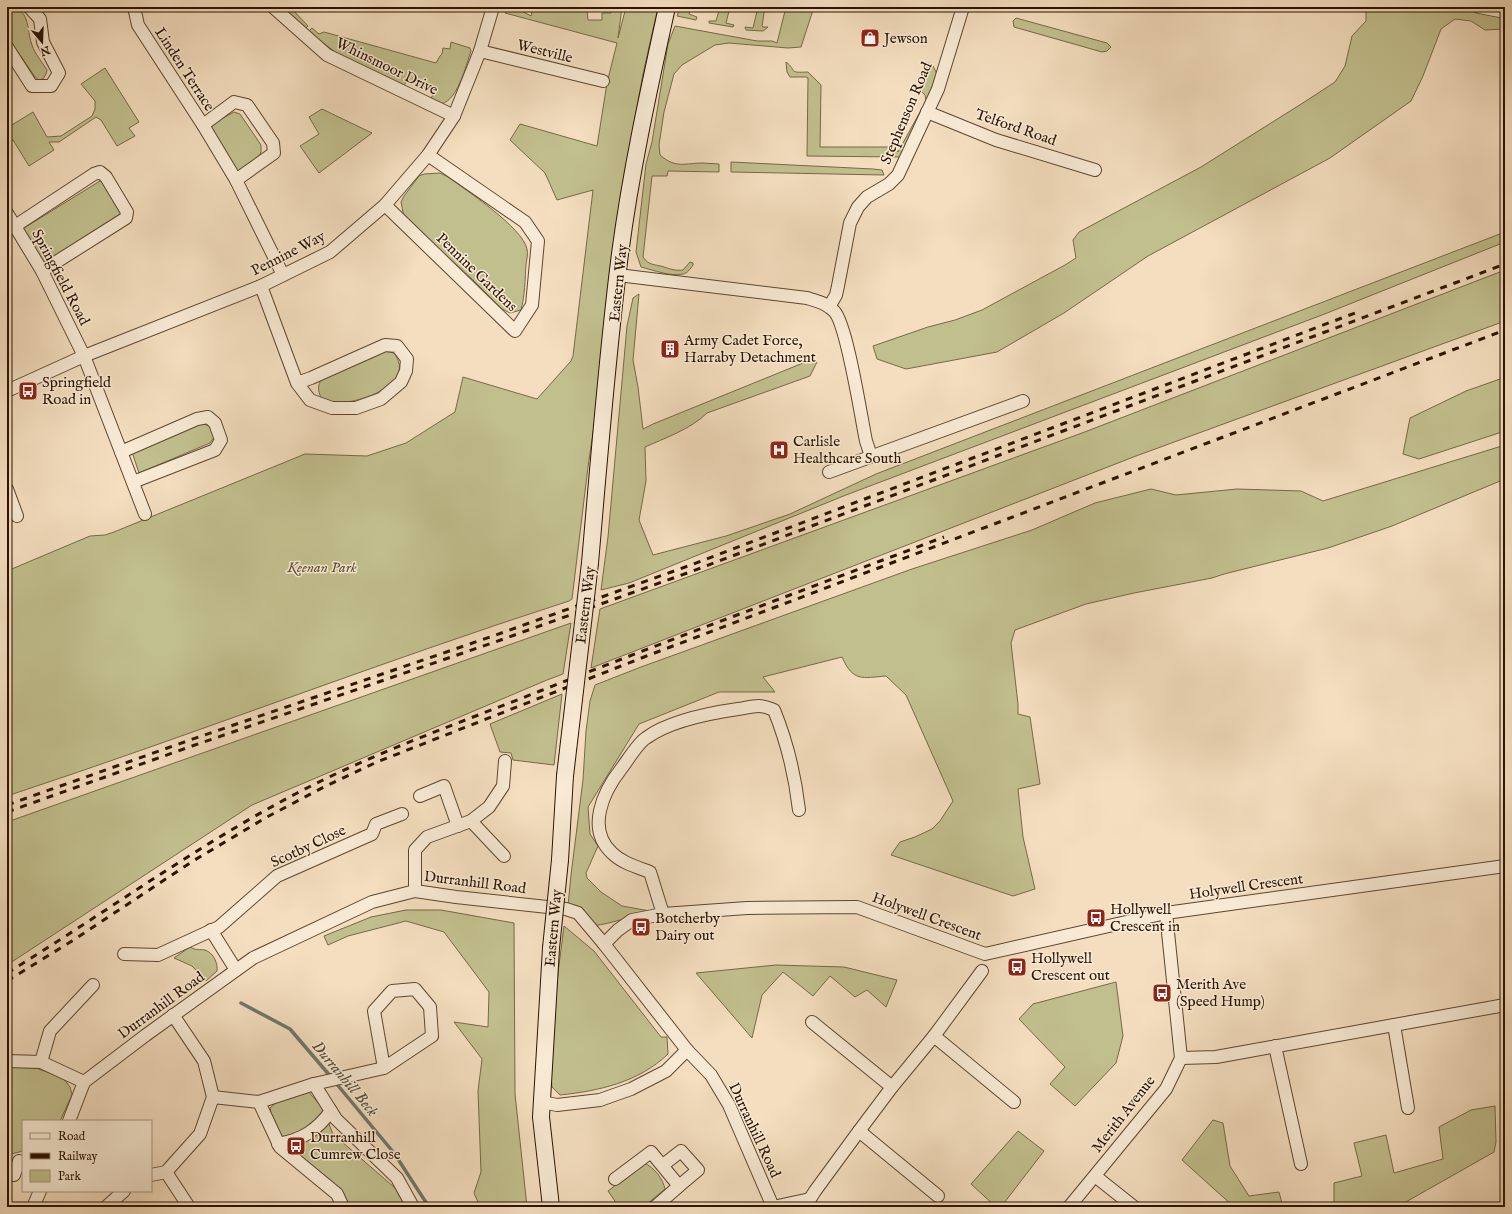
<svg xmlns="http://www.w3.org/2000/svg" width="1512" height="1214" font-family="'IM FELL English',serif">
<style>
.green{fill:#c2bf8e;stroke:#766947}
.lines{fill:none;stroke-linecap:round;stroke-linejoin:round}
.stream{stroke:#6f786d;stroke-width:3.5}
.street-casing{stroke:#5d4630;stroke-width:14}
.secondary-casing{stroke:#2b1300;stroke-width:18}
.street{stroke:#f8ead5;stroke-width:12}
.secondary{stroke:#f8ead5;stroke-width:16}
.rail{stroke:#2b1300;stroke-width:3;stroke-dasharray:7 7;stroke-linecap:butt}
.secondary-bridge-casing{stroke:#2b1300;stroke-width:18;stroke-linecap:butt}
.secondary-bridge{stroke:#f8ead5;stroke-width:16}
.labels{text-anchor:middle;stroke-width:3;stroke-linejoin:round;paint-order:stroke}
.poi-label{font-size:15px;fill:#2b1300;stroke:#f8ead5;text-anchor:start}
.street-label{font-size:15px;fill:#2b1300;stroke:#f8ead5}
.park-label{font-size:15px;font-style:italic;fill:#604f32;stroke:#f8ead5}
.water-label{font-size:16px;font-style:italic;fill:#534e3f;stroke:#f8ead5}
</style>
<rect width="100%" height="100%" fill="#f4debf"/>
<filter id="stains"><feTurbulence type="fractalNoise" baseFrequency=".005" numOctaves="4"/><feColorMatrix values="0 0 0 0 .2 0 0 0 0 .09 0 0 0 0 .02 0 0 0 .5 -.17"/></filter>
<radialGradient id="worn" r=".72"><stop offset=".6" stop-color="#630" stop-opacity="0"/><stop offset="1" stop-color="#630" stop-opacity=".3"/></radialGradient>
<g class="green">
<path d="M7 7C31 7 26 29 32 45 35 54 42 62 47 70L46 74 43 79 39 80 35 77 7 36Z"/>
<path d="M281 7H290L308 26 304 30Z"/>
<path d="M507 7H520V10L531 16 533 7H584V9L587 10 588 20H602V13H611V7H622L618 38 626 7H658L643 74 620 199 596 412 588 467 572 599 569 601C380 662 195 734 7 796V571L90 536 105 535 114 532 305 454 367 456 406 443 455 412 463 377 537 399 571 361 573 356 593 190 557 200 545 173 510 140 520 124 597 146 607 83 617 43 505 13Z"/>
<path d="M680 7H691L689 14 697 17 696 20 677 16Z"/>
<path d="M720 7H730L726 23 734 25 733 27 709 23V21H716Z"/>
<path d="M758 7H765L762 26 763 27H768L767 28 763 31 746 30 745 27 753 28Z"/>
<path d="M786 7 810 9 811 7H814L801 47 788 48 729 43 715 45 682 65 674 74 664 112 659 145 660 155C676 169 685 163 703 163 708 163 714 164 719 164V172L668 171 667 176H652L643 257C649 266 655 264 664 267 670 269 676 271 683 270L690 262 693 263V265C690 269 688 273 683 274 671 277 653 270 641 267L636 252 646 164 652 142 668 44 675 26 757 41H772L777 43Z"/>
<path d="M1366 7H1477L1505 17V29L1485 30 1471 21 1455 19 1441 29 1423 76 1411 101 1330 158 1148 256 1064 313 997 352 906 369 877 359 873 346 928 327 955 320 982 310 1065 265 1076 258 1073 240 1079 232 1201 167 1306 101 1335 82 1345 66 1352 36 1366 21Z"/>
<path d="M1016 18 1107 43 1111 47 1107 51 1102 52 1014 27 1013 21Z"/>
<path d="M312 28 319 34 324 32 436 63 440 56 442 54 443 48 450 49 451 42 470 48 471 51C466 65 457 105 438 104 436 104 432 102 430 101L434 92 408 80 404 85 338 54 308 32Z"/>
<path d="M786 62C798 71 787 73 808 72L821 85 820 147H894L898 152 926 101 925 95 921 91 928 63 933 66 939 78 901 156 899 157 807 156 808 78 806 77H790L787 72Z"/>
<path d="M105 68 139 122 129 128 135 136 117 146 101 120 96 117 59 142H49L54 150 29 166 13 140 7 143V128L33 112 47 137 61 136 92 116 95 109V101L81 84Z"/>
<path d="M322 109 372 133 319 173 300 146 319 134 309 117Z"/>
<path d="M234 112 240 114 261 145V152L259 157 235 173 208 129 212 124Z"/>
<path d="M731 162 873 169 882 170 884 175 731 172Z"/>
<path d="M440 173 448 177C466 190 523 228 527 249 528 253 527 259 526 264 525 280 525 295 521 310L510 313 502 309 471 278 404 217 401 202 404 196 419 176 424 174Z"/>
<path d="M100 181 104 182 121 212 122 215 46 262 40 263 20 232 24 228Z"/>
<path d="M1505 232V242L1322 315 846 495 629 583 601 590 608 537 627 326 633 298 639 294 633 360 638 387 643 429 653 424 808 361 817 362 810 376 707 413C691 429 665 438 645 447L646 481 639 520 653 555 726 536 790 514 876 474Z"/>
<path d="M1505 270V321L1136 456 591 668 600 609 1082 433Z"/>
<path d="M384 351 394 353C415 382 370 398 348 402 344 403 339 404 336 404 331 404 325 400 321 398 318 390 317 386 322 379Z"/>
<path d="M1500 379H1505V431L1419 459 1403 454 1410 418 1466 391Z"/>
<path d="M204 424 209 426 214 431V437L210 443 139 473 132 452 197 425Z"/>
<path d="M1505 445V479L1392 526 1328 548 1224 574 1212 578 1134 593 1086 604 1015 630 1011 643 1018 704V714L1030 717 1040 784 1018 789 1023 837 1035 889 1013 896 891 855 900 842 915 837 932 829 940 821 953 801 906 695 886 676C862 678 853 682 842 657L763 677 775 692H719L639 724 588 807 590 834 598 846 586 873 587 878 601 892 622 906 650 911C639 914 601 927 593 925 586 922 574 911 568 906L571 875 583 780 586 731 590 701 595 685 641 667 912 569 1032 530 1095 503 1151 489 1176 495 1237 489 1301 491 1323 501Z"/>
<path d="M571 623 563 674 547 680 252 805 7 965V822Z"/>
<path d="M562 694 554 765 513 760 511 753 500 752 490 724Z"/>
<path d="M406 910H441L514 923 515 1094 527 1207H480L474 1193 481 1172 478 1091 482 1059 454 1022 488 1027 489 992 444 932 406 921 348 936 328 945 324 936 371 917Z"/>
<path d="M564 926 594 951 661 1037H667L668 1054C639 1082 599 1091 560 1095L552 1087 550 1063 558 973Z"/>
<path d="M190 947C197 951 200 949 205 950 214 953 218 964 217 971L206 981 192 966 174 958Z"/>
<path d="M776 965 844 967 897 980 886 1007 867 990 855 997 830 976 813 996 783 972 762 995 752 1038 696 973Z"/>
<path d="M1116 982 1123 1036 1116 1063 1075 1106 1050 1084 1065 1067 1019 1019 1033 1004Z"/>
<path d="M7 1067 36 1068 63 1078 70 1087 72 1095 60 1121H23V1151L11 1154 7 1144Z"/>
<path d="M306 1089 322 1107 333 1134 395 1188 406 1207H346L283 1144 273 1126 270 1108 284 1095Z"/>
<path d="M1495 1106 1496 1142 1494 1152 1397 1207H1334V1183L1362 1176 1354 1143 1386 1135 1394 1173 1443 1159 1439 1127 1471 1110Z"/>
<path d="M1213 1120 1223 1123 1230 1166 1249 1196 1279 1192 1283 1207H1234L1182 1160Z"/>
<path d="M1018 1131 1044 1151 1001 1207H996L971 1184Z"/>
<path d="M644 1163C654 1167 663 1179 665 1189L647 1204 646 1207H619L608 1191Z"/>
</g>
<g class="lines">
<g class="stream">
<path d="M241 1003 290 1029 331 1077"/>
<path d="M335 1082 394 1153 429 1207"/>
</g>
<defs>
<g id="street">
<path d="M134 7 138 25 203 125 236 180 283 275"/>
<path d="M273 7 327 55 454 116"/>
<path d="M1479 7 1505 12"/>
<path d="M7 47 32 86H51L59 73 43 42 40 19 29 7"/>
<path d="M480 51 603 81"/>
<path d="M927 112 996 140 1095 170"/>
<path d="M203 125 234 102 247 105 273 143 274 153 236 180"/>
<path d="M385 205 515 331 532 305 538 241 525 222 428 155"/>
<path d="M7 213 42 271 84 356 145 514"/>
<path d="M15 226 94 174 100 172 106 177 127 212 126 218 42 271"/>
<path d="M618 275 807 298C817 301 826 303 834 311 847 324 861 417 866 441L871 456"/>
<path d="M261 286 297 383 310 400 332 408H356L381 399 401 382 406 371 407 359 397 346 385 345 311 378 297 383"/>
<path d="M829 307 836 295 838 286 850 223 858 207 867 197 889 184 898 175 938 89 963 7"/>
<path d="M7 391 84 356 261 286 330 252 385 205 428 155 454 116 480 51 493 7"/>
<path d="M121 452 197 419 208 417 215 423 221 440 215 450 133 482"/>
<path d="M829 472 1023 401"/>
<path d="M7 489 17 516"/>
<path d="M420 796 444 786 458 826"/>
<path d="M471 821 504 856"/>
<path d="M415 891V850L427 837 471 821 489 807 503 786 505 761"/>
<path d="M663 914 650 872C637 867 622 863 612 853 586 829 603 792 621 769 628 760 637 744 646 738 669 721 710 713 738 709 745 708 752 706 759 706 765 706 769 708 774 710 787 742 795 775 799 810"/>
<path d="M211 930 236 970"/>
<path d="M604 944 618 930 632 920 663 914 747 908 857 907 985 954 1166 913 1505 866"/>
<path d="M124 954 158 955 219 927 277 876 372 834 376 824 402 814"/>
<path d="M812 1022 892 1087"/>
<path d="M1394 1025 1408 1108"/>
<path d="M934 1036 1014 1102"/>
<path d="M1275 1046 1301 1164"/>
<path d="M1181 1058 1216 1057 1505 1005"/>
<path d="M7 1061 41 1062 84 1082"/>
<path d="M41 1062 50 1031 93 985"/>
<path d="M314 1084 336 1119 397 1178 413 1207"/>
<path d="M213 1097 259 1102 314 1084 384 1068 432 1036 430 1007 415 989 392 991 374 1011 384 1068"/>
<path d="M259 1102 280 1147 337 1194 343 1207"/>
<path d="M542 1102 557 1105 600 1100 631 1089 666 1071 687 1050"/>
<path d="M69 1121 84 1082 146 1035 253 958 372 902 415 891 456 897 566 909 578 913 604 944 687 1050 711 1075 729 1105 773 1207"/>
<path d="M859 1131 938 1196"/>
<path d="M278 1144C302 1140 317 1130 331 1111"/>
<path d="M663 1165 681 1151 698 1170 679 1186"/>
<path d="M7 1172 14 1175 19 1161"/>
<path d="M166 1172 189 1207"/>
<path d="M151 1175 166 1172 200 1134 213 1097 204 1061 173 1015"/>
<path d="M1095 1176 1134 1207"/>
<path d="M615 1179 651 1152 679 1186 655 1207"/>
<path d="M33 1207 40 1191"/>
<path d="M106 1207 124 1191"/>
<path d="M773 1207 810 1199"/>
<path d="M805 1207 815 1191 859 1131 892 1087 934 1036 982 971"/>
<path d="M1069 1207 1166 1089 1181 1058 1166 913"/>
</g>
<g id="secondary">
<path d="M590 563C599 460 607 356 620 254 631 170 649 89 667 7"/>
<path d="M560 860 565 776"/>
<path d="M551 948 541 1117 551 1207"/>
</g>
</defs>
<use href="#street" class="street-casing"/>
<use href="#secondary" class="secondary-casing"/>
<use href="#street" class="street"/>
<use href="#secondary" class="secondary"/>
<g class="rail">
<path d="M7 805 190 740 493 636 688 566 1355 313"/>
<path d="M7 812 192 746 495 642 690 572 1505 264"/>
<path d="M7 973C112 909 212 834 323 780 393 746 467 720 540 691 674 638 809 588 944 537"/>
<path d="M7 981 72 941 193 861 267 817 324 787 377 762 644 657 1505 330"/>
</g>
<defs>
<g id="secondary-bridge">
<path d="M565 776 590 563"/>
<path d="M551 948 560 860"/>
</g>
</defs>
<use href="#secondary-bridge" class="secondary-bridge-casing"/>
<use href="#secondary-bridge" class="secondary-bridge"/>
</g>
<defs>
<symbol id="shop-square" viewBox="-11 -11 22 22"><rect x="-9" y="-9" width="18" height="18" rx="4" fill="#8f2418" stroke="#f8ead5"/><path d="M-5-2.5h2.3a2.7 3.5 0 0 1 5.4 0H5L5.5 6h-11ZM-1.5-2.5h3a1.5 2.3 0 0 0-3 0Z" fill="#fff"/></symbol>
<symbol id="building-square" viewBox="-11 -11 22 22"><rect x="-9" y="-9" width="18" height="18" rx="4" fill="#8f2418" stroke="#f8ead5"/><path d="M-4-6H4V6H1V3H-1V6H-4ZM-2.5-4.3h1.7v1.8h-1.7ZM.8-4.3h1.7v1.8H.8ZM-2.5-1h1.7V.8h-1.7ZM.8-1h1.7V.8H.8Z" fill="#fff"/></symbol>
<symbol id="bus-square" viewBox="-11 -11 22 22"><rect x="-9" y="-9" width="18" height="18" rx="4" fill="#8f2418" stroke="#f8ead5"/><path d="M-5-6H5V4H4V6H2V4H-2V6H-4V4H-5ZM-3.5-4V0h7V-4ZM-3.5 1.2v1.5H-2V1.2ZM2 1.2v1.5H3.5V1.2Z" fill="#fff"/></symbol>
<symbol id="hospital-square" viewBox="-11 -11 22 22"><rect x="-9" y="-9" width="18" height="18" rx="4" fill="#8f2418" stroke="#f8ead5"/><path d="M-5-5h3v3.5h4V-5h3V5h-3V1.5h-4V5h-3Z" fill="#fff"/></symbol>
</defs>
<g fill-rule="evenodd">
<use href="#shop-square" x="859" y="27" width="22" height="22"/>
<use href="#building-square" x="659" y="338" width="22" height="22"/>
<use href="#bus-square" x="17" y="380" width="22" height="22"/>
<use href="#hospital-square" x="768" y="439" width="22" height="22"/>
<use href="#bus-square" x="1085" y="907" width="22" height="22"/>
<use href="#bus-square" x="630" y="916" width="22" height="22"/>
<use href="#bus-square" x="1006" y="956" width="22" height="22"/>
<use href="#bus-square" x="1151" y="982" width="22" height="22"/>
<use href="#bus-square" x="285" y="1135" width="22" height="22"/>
</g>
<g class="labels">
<g class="poi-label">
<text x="884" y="43">Jewson</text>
<text x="684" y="345">Army Cadet Force,<tspan x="684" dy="17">Harraby Detachment</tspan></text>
<text x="42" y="387">Springfield<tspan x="42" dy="17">Road in</tspan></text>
<text x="793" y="446">Carlisle<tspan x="793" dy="17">Healthcare South</tspan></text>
<text x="1110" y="914">Hollywell<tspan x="1110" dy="17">Crescent in</tspan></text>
<text x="655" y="923">Botcherby<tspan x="655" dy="17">Dairy out</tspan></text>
<text x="1031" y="963">Hollywell<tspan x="1031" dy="17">Crescent out</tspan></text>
<text x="1176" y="989">Merith Ave<tspan x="1176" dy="17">(Speed Hump)</tspan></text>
<text x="310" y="1142">Durranhill<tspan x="310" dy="17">Cumrew Close</tspan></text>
</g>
<g class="street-label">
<text transform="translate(545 51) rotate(14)" y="5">Westville</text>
<text transform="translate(387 66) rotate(26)" y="5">Whinsmoor Drive</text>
<text transform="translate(185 69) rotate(57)" y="5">Linden Terrace</text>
<text transform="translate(906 113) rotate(-67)" y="5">Stephenson Road</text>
<text transform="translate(1016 127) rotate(19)" y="5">Telford Road</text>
<text transform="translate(288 253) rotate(-27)" y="5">Pennine Way</text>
<text transform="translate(477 272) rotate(44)" y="5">Pennine Gardens</text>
<text transform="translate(61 277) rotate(62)" y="5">Springfield Road</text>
<text transform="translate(618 283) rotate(-84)" y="5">Eastern Way</text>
<text transform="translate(585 605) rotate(-83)" y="5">Eastern Way</text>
<text transform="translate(308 846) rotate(-25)" y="5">Scotby Close</text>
<text transform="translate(475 882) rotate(7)" y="5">Durranhill Road</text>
<text transform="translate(1246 886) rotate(-8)" y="5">Holywell Crescent</text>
<text transform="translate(927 916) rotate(20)" y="5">Holywell Crescent</text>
<text transform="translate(553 928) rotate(-85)" y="5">Eastern Way</text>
<text transform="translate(161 1005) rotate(-36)" y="5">Durranhill Road</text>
<text transform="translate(1123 1114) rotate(-52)" y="5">Merith Avenue</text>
<text transform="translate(755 1130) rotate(65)" y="5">Durranhill Road</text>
</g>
<g class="park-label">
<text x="322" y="572">Keenan Park</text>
</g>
<g class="water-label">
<text transform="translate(346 1078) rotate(50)" y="6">Durranhill Beck</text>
</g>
</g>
<rect width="1512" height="1214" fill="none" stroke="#f4debf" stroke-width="24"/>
<rect x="8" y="8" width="1496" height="1198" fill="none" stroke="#2b1300" stroke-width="2"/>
<rect x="12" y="12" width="1488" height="1190" fill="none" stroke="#2b1300"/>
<rect x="22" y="1120" width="130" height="72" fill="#f8ead5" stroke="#a69480"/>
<rect x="30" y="1133" width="20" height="6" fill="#f8ead5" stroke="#a69480"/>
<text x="58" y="1140" font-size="12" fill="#2b1300">Road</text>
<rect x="30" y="1153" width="20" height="6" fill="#2b1300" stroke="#a69480"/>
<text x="58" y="1160" font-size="12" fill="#2b1300">Railway</text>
<rect x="30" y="1170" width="20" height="12" fill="#c2bf8e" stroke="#a69480"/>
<text x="58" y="1180" font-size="12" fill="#2b1300">Park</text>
<g transform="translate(42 42) rotate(161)" stroke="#f8ead5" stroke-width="3" paint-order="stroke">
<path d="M0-3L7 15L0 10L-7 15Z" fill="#2b1300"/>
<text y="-6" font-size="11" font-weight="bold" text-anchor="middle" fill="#2b1300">N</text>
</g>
<rect width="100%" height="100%" filter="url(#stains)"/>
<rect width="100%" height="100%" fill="url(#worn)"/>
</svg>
